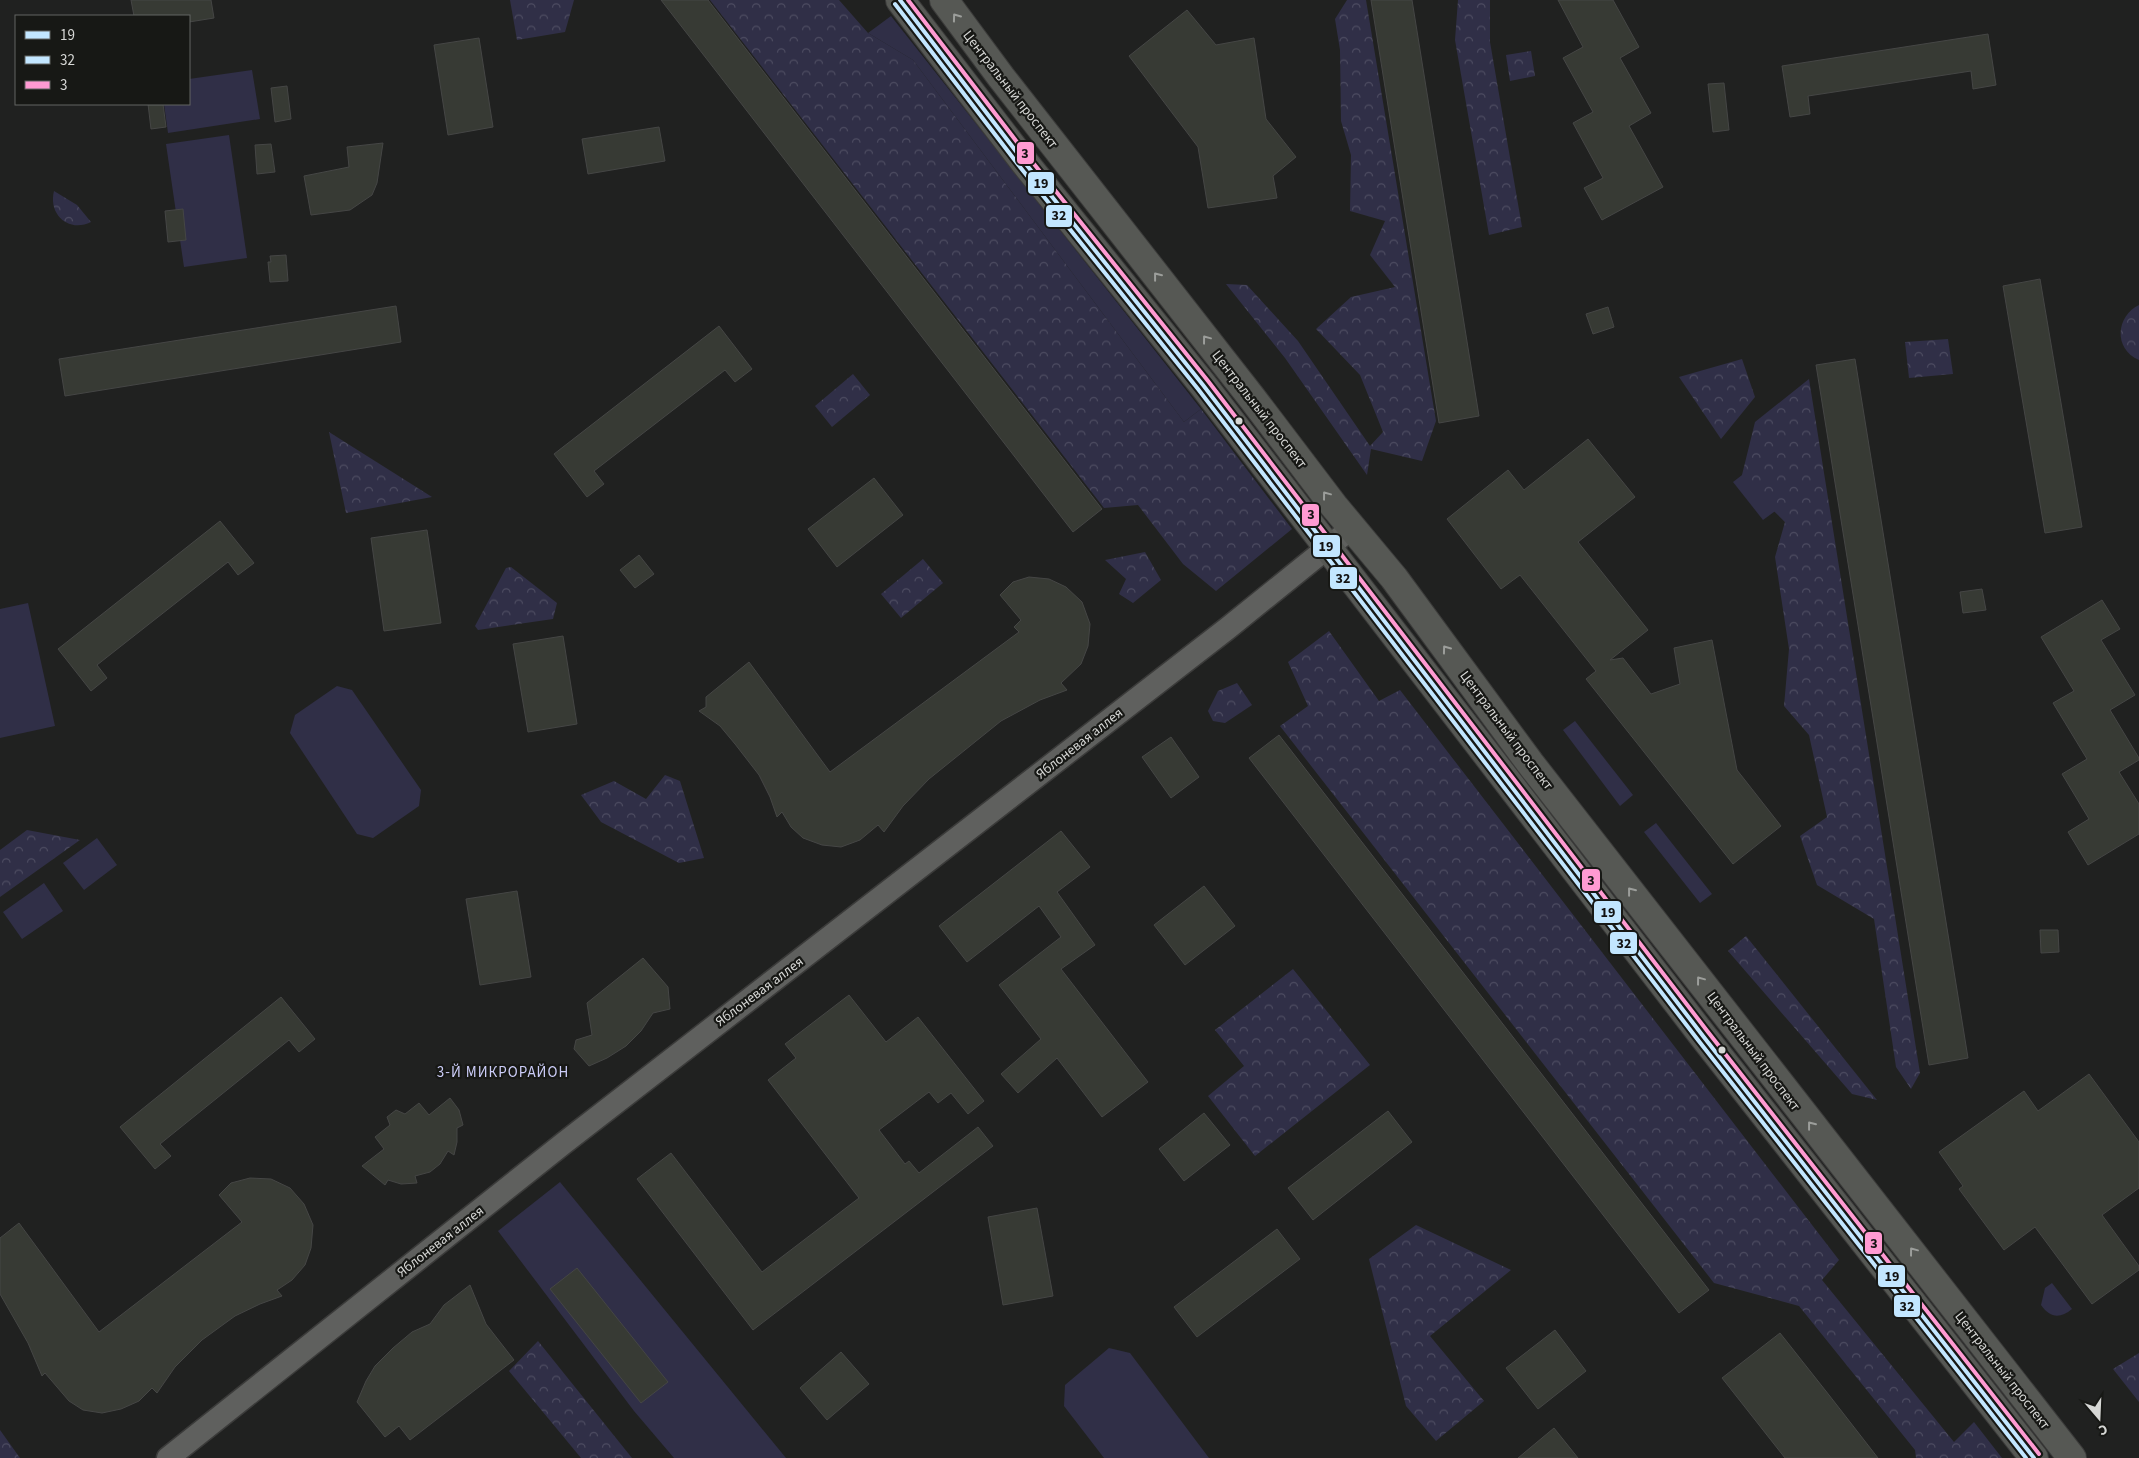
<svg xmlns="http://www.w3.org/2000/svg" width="2139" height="1458" font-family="'Source Sans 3',sans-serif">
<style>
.grass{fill:#302f47}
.forest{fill:url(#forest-crowns)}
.building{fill:#373a34;stroke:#454645}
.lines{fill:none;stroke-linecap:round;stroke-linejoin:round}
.minor-casing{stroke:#3b3b3a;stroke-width:25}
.major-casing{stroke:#3b3b3a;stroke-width:30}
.minor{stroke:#5f605e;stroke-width:22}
.major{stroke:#565854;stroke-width:28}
.bus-1-casing{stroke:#171815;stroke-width:8}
.bus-2-casing{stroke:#171815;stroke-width:8}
.bus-3-casing{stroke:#171815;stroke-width:8}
.bus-1{stroke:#c2e6ff;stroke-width:4}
.bus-2{stroke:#c2e6ff;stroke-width:4}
.bus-3{stroke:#ff9ad2;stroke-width:4}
.oneway{stroke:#9c9e9b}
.bus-dot{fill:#d6d7d5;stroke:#171815;stroke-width:2}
.labels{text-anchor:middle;stroke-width:4.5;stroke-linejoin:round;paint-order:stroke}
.street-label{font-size:14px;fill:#d6d7d5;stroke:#171815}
.neighbourhood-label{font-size:15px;letter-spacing:1px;fill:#cccdf8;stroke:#171815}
.line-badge{stroke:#171815;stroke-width:2}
.pale-badge-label{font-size:14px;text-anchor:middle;font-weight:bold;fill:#111}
</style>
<defs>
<pattern id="forest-crowns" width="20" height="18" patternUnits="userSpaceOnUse" patternTransform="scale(1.25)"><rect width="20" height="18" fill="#302f47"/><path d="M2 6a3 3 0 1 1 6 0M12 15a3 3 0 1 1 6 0" fill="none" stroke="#4d4c61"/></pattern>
</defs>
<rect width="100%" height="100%" fill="#202120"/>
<g class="grass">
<path d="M891 16 1201 409 1184 422 913 60 868 33Z"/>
<path d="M252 70 260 119 168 133 164 104H189V79Z"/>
<path d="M229 135 247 258 184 267 166 144Z"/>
<path d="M1759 462 1789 501 1763 520 1733 482Z"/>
<path d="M28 603 55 726 0 738V609Z"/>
<path d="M337 686 352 690 421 790 419 806 373 838 357 834 290 733 295 715Z"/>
<path d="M1575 721 1633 795 1620 806 1563 730Z"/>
<path d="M1656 823 1712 894 1700 903 1644 832Z"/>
<path d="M97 838 117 865 84 890 63 863Z"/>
<path d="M44 883 63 911 22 939 3 912Z"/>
<path d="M560 1182 786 1458H674L634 1411 498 1231Z"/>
<path d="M2052 1283 2072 1309C2060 1319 2050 1318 2041 1305L2045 1288Z"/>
<path d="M1109 1348 1130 1353 1209 1458H1104L1064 1406 1065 1385Z"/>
</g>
<g class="forest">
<path d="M510 0H574L565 32 517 40Z"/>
<path d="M710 0H839L868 33 913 60 1184 422 1201 409 1292 529 1216 591 1183 564 1138 505 1104 508Z"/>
<path d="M1347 0H1366L1436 421 1422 461 1371 449 1367 475 1285 358 1226 284 1247 285 1298 341 1370 446 1383 432 1360 375 1316 329 1351 297 1395 287 1370 255 1385 221 1350 211 1351 155 1341 121 1340 50 1335 19Z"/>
<path d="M1458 0H1490V42L1522 227 1489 235 1455 40Z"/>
<path d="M1531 51 1535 76 1510 81 1506 55Z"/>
<path d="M54 191 77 205 91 222C69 233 48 215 54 191Z"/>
<path d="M2139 305V360C2113 349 2116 316 2139 305Z"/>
<path d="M1948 339 1953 374 1909 378 1905 342Z"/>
<path d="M1742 359 1755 397 1721 439 1679 377Z"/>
<path d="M853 374 870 395 832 427 815 406Z"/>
<path d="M1809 379 1920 1073 1911 1089 1896 1067 1874 919 1817 885 1800 836 1827 817 1809 735 1784 706 1789 649 1775 557 1785 522 1741 479 1755 422Z"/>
<path d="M329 432 432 497 346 513Z"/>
<path d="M1145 552 1161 580 1133 603 1119 594 1126 579 1105 560Z"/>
<path d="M923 559 943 583 901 618 881 594Z"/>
<path d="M511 567 557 603 553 619 478 630 475 626 506 568Z"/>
<path d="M1329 631 1379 701 1400 690 1839 1260 1822 1280 1954 1442 1974 1422 2002 1458H1916L1915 1450 1799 1306 1714 1283 1280 726 1308 706 1288 662Z"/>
<path d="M1237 683 1252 705 1225 723 1213 721 1208 711 1218 691Z"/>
<path d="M665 775 680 781 704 858 679 863 601 822 581 795 614 781 646 799Z"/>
<path d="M27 830 80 840 0 897V850Z"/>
<path d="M1746 936 1877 1100 1852 1094 1728 951Z"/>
<path d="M1293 969 1370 1065 1255 1156 1208 1096 1244 1066 1215 1030Z"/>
<path d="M1416 1225 1511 1270 1430 1336 1484 1401 1436 1441 1406 1406 1369 1259Z"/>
<path d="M538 1341 632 1458H581L509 1371Z"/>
<path d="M2139 1353V1402L2113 1369Z"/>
<path d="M0 1430 20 1458H0Z"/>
</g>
<g class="building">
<path d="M131 0H211L214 18 189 22V16H134Z"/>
<path d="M661 0H708L1102 509 1073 532Z"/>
<path d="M1371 0H1412L1479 416 1439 423Z"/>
<path d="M1558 0H1613L1639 47 1620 58 1651 113 1629 126 1663 187 1602 220 1584 188 1603 178 1573 123 1593 112 1563 58 1583 47Z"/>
<path d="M1187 10 1216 45 1254 38 1266 119 1296 157 1273 176 1277 198 1208 208 1198 147 1129 56Z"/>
<path d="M1988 34 1996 85 1973 89 1971 71 1808 96 1810 114 1790 117 1782 66Z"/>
<path d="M479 38 493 127 448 135 434 45Z"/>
<path d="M1724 83 1729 130 1713 132 1708 84Z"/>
<path d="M287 86 291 119 275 122 271 88Z"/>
<path d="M148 104H163L166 127 151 129Z"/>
<path d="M659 127 665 161 588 174 582 139Z"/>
<path d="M383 143 377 183 372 195 350 210 311 215 304 176 349 167 347 147Z"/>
<path d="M271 144 275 172 257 174 255 145Z"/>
<path d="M183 209 186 240 168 242 165 211Z"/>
<path d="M286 255 288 281 270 282 268 262H271L270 256Z"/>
<path d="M2040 279 2082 527 2045 533 2003 286Z"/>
<path d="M396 306 401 342 65 396 59 359Z"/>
<path d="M1608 307 1614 327 1593 334 1586 314Z"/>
<path d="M719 326 752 369 735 382 725 370 594 471 604 484 587 497 554 454Z"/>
<path d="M1855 359 1968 1058 1929 1065 1816 365Z"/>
<path d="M1588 439 1635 497 1578 542 1648 630 1610 660 1623 658 1651 694 1680 684 1674 648 1712 640 1737 770 1781 826 1733 864 1586 679 1596 671 1520 575 1501 589 1447 519 1508 470 1524 490Z"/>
<path d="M874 478 903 515 837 567 808 529Z"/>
<path d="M220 521 254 563 238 575 228 562 97 665 107 678 91 691 58 649Z"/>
<path d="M427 530 441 623 384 631 371 538Z"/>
<path d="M639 555 654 574 635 588 620 570Z"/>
<path d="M1029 577 1049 579 1066 587 1082 602 1090 624 1088 646 1081 664 1061 683 1067 690 1040 700 1001 721 929 779 903 806 884 832 878 825 860 840 841 847 822 845 803 838 791 827 782 812 777 817 770 797 759 775 735 744 720 726 699 711 706 707V697L749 662 830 772 1019 632 1014 627 1021 620 1000 595 1013 582Z"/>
<path d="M1982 589 1986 610 1963 613 1960 592Z"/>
<path d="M2102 600 2120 629 2101 640 2135 695 2110 710 2139 758V760L2119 772 2139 804V834L2088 865 2068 832 2089 819 2062 774 2087 759 2053 703 2074 691 2041 637Z"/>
<path d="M563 636 577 724 528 732 513 644Z"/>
<path d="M1279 735 1709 1290 1679 1313 1249 758Z"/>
<path d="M1171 737 1199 777 1171 798 1142 757Z"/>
<path d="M1061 831 1090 867 1057 892 1095 945 1061 969 1148 1082 1102 1117 1057 1058 1018 1093 1001 1074 1041 1039 999 985 1061 937 1039 906 967 962 939 926Z"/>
<path d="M1204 886 1235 926 1185 965 1154 925Z"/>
<path d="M517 891 531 977 480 985 466 899Z"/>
<path d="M2040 930H2058L2059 952 2041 953Z"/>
<path d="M643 958 668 987 670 1009 653 1013 641 1031 626 1046 607 1058 589 1066 574 1049 576 1040 592 1035 587 1003Z"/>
<path d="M849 995 886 1042 918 1017 984 1101 968 1114 951 1093 938 1103 929 1092 879 1130 905 1164 909 1161 919 1173 978 1127 993 1146 753 1330 637 1179 671 1153 762 1272 859 1198 768 1080 796 1058 785 1044Z"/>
<path d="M281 997 315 1039 299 1052 289 1040 160 1144 171 1156 155 1169 120 1127Z"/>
<path d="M2089 1074 2139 1142V1188L2102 1215 2139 1266V1270L2092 1304 2035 1227 2004 1250 1959 1189 1963 1186 1939 1152 2024 1091 2038 1111Z"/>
<path d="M450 1098 459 1110 463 1125 457 1128V1142L454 1155 448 1151 440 1164 430 1172 415 1176 417 1183 401 1184 388 1180 385 1185 362 1166 384 1149 375 1137 390 1125 387 1117 396 1110 405 1114 419 1103 429 1115Z"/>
<path d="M1388 1111 1412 1142 1313 1220 1288 1188Z"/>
<path d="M1204 1113 1230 1145 1184 1181 1159 1149Z"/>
<path d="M250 1178 271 1179 290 1188 304 1204 313 1225 311 1248 305 1265 292 1280 277 1290 282 1296 260 1304 235 1316 202 1340 175 1367 157 1393 152 1388 139 1401 121 1409 102 1413 83 1410 69 1401 45 1373 42 1376 28 1343 0 1294V1238L19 1223 99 1332 242 1222 219 1195 231 1183Z"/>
<path d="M1037 1208 1053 1296 1003 1305 988 1217Z"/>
<path d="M1277 1229 1300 1259 1197 1337 1174 1307Z"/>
<path d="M577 1268 668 1382 641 1403 550 1289Z"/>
<path d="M470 1285 486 1324 514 1360 410 1440 399 1426 385 1437 357 1402 366 1381 375 1366 393 1348 412 1332 430 1324 444 1305Z"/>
<path d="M1555 1330 1586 1371 1538 1409 1506 1368Z"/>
<path d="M1780 1333 1829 1395 1878 1458H1785L1722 1378Z"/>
<path d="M841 1352 869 1384 827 1420 800 1388Z"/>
<path d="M1554 1428 1578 1458H1518Z"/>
</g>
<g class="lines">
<defs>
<path id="minor" d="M168 1458 564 1143 1228 628 1353 527"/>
<g id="major">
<path d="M900 0 1025 163 1203 385 1703 1036 2034 1458"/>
<path d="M944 0 1001 77 1252 398 1334 506 1394 578 1530 763 2072 1458"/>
</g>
</defs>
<use href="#minor" class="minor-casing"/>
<use href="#major" class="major-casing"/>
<use href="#minor" class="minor"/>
<use href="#major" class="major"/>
<defs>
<path id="bus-1" d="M900 0 1025 163 1203 385 1703 1036 2034 1458"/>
<path id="bus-2" d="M895 4 1020 167 1198 389 1698 1040 2026 1458"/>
<path id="bus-3" d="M908 0 1030 159 1208 381 1708 1032 2039 1454"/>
</defs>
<use href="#bus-1" class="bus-1-casing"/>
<use href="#bus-2" class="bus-2-casing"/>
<use href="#bus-3" class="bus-3-casing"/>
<use href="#bus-1" class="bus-1"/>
<use href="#bus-2" class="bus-2"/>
<use href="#bus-3" class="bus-3"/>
</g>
<defs><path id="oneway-chevron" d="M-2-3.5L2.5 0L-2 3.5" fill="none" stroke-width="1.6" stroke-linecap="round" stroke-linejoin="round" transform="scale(1.25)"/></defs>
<g class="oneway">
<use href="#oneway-chevron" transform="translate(956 17) rotate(-126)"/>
<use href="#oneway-chevron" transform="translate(1157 276) rotate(-128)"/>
<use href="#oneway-chevron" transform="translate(1206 339) rotate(-127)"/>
<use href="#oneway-chevron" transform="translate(1326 495) rotate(-127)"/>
<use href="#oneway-chevron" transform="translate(1446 649) rotate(-126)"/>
<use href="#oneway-chevron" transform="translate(1631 891) rotate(-128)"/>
<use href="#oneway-chevron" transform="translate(1700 980) rotate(-127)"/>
<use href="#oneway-chevron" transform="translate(1811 1125) rotate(-128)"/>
<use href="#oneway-chevron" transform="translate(1913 1251) rotate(-127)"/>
</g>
<g class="bus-dot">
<circle cx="1239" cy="421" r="4.5"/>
<circle cx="1722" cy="1050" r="4.5"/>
</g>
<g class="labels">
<g class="street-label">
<text transform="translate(1011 89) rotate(52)" y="5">Центральный проспект</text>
<text transform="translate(1260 409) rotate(52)" y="5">Центральный проспект</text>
<text transform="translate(1507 730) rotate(53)" y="5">Центральный проспект</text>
<text transform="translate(1079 743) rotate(-38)" y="5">Яблоневая аллея</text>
<text transform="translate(759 991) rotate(-37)" y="5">Яблоневая аллея</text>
<text transform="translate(1754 1051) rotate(53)" y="5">Центральный проспект</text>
<text transform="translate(440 1241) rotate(-38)" y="5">Яблоневая аллея</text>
<text transform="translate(2003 1370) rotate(52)" y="5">Центральный проспект</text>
</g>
<g class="neighbourhood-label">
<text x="503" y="1077">3-Й МИКРОРАЙОН</text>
</g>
</g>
<g class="line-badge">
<rect x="1016" y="141" width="19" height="24" rx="5" fill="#ff9ad2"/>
<rect x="1027" y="171" width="28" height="24" rx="5" fill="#c2e6ff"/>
<rect x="1045" y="204" width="28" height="24" rx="5" fill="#c2e6ff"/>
<rect x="1301" y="503" width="19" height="24" rx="5" fill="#ff9ad2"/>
<rect x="1312" y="534" width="29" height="24" rx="5" fill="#c2e6ff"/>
<rect x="1329" y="566" width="29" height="24" rx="5" fill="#c2e6ff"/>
<rect x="1581" y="868" width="20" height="24" rx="5" fill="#ff9ad2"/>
<rect x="1593" y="900" width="29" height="24" rx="5" fill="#c2e6ff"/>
<rect x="1609" y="931" width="29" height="24" rx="5" fill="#c2e6ff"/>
<rect x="1864" y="1231" width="19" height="24" rx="5" fill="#ff9ad2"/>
<rect x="1877" y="1264" width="29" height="24" rx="5" fill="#c2e6ff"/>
<rect x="1893" y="1294" width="28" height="24" rx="5" fill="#c2e6ff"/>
</g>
<g class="pale-badge-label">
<text x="1025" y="158">3</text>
<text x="1041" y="188">19</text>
<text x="1059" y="220">32</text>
<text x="1311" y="519">3</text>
<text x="1326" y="551">19</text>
<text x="1343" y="583">32</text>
<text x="1591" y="885">3</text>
<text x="1608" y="917">19</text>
<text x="1624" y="948">32</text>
<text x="1874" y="1248">3</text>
<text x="1892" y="1281">19</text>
<text x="1907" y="1311">32</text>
</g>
<rect x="15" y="15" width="175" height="90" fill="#171815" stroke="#636462"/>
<rect x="25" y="31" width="25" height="8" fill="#c2e6ff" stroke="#636462"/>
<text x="60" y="40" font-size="15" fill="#d6d7d5">19</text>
<rect x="25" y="56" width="25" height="8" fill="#c2e6ff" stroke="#636462"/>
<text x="60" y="65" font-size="15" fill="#d6d7d5">32</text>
<rect x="25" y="81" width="25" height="8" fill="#ff9ad2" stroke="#636462"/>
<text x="60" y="90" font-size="15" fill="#d6d7d5">3</text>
<g transform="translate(2099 1418) rotate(161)" stroke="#171815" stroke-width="4" paint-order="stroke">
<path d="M0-4L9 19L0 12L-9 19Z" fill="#d6d7d5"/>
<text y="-8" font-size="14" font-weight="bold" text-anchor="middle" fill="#d6d7d5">С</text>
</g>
</svg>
